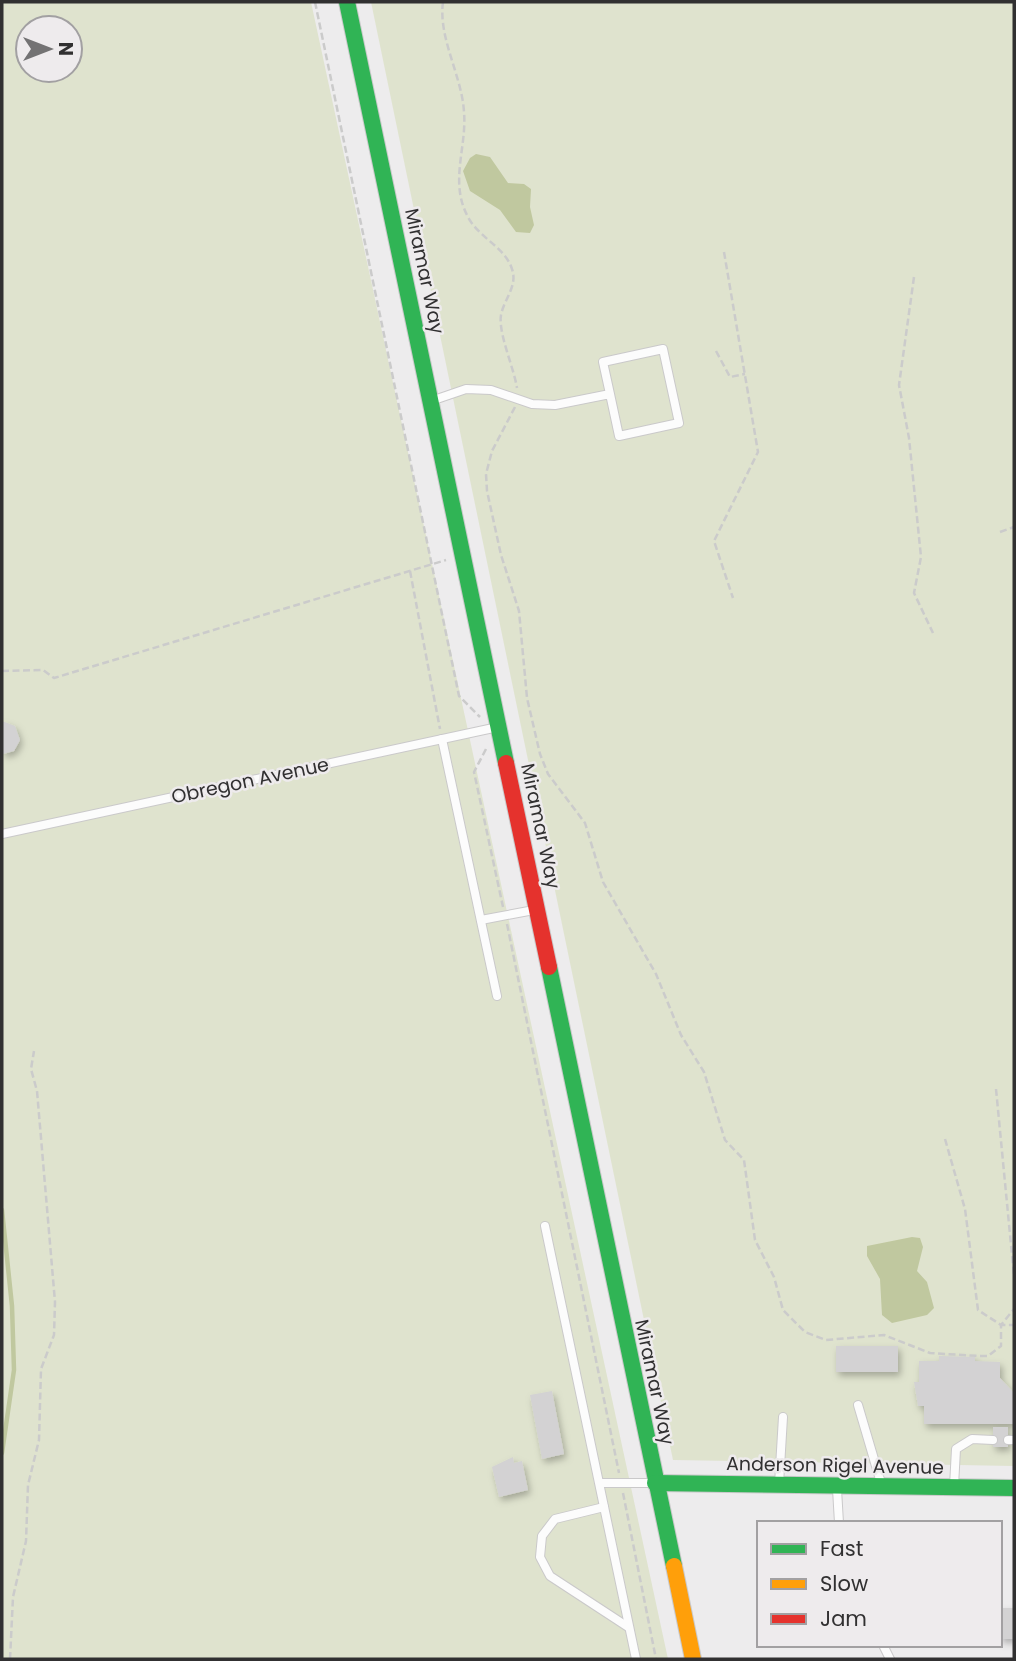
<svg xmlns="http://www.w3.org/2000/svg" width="1016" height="1661" font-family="Poppins,sans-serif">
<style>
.green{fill:#dfe3ce;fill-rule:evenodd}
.water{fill:#c0c89f}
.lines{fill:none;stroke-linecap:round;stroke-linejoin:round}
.stream{stroke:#c0c89f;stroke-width:4.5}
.building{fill:#d3d2d3;filter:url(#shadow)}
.lane-casing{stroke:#cac9ca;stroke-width:10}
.fast-casing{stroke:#cac9ca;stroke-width:18}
.slow-casing{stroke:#cac9ca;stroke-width:18}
.jam-casing{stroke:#cac9ca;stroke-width:18}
.path{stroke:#cbcbcb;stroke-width:2.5;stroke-dasharray:7 3.5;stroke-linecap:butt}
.lane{stroke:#fcfcfc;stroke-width:8}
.fast{stroke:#30b455;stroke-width:16}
.slow{stroke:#ff9f0a;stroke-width:16}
.jam{stroke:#e5322d;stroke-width:16}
.labels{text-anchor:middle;stroke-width:5;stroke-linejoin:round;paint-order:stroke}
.street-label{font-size:19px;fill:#313031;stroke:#eeebed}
</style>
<defs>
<filter id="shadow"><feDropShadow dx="2.5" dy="4" stdDeviation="3.5" flood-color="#0004"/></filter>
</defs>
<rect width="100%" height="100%" fill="#edeced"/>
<g class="green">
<path d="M2 2H311L668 1659H2ZM28 28H70V70H28Z"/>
<path d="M371 2H1014V1466L673 1460Z"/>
</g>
<g class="water">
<path d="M476 154 490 157 508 183 524 184 531 189 530 207 534 225 530 233 516 232 500 210 470 191 463 171 470 158Z"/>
<path d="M912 1237 920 1238 923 1247 917 1271 927 1282 934 1308 927 1315 892 1323 882 1315 880 1279 867 1256V1246Z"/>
</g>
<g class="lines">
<path class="stream" d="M2 1210 12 1306 14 1370 2 1453"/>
</g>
<g class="building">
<path d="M2 721 15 726 20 740 14 751 3 754Z"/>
<rect x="836" y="1346" width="62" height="26"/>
<path d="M939 1356 975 1357V1361L1000 1362V1378L1014 1393V1424H924V1406H918L914 1382H919V1361H939Z"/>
<path d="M552 1391 564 1454 542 1459 530 1395Z"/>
<rect x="993" y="1427" width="15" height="20"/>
<path d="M513 1457 514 1463 522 1461 528 1490 499 1497 492 1467Z"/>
<rect x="1000" y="1608" width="14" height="31"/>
</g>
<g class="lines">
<defs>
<g id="lane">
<path d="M431 401 466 389 491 390 532 404 555 405 610 394 619 436 679 423 663 349 603 362 610 394"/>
<path d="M442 739 497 996"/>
<path d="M2 834 498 727"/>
<path d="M481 920 534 910"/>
<path d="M545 1226 636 1659"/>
<path d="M858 1405 881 1483"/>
<path d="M1008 1440H1014"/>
<path d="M600 1483H655"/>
<path d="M779 1484 783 1417"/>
<path d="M954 1486 956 1449 972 1439 993 1440"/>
<path d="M837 1489 839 1523"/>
<path d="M604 1507 555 1519 542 1536 540 1557 550 1576 628 1627"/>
<path d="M883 1645 890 1659"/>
</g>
<g id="fast">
<path d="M347 2 506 763"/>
<path d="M549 967 674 1566"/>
<path d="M655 1483 1014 1488"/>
</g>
<path id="slow" d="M674 1566 693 1659"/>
<path id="jam" d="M506 763 549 967"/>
</defs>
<use href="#lane" class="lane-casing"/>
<use href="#fast" class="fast-casing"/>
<use href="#slow" class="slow-casing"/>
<use href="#jam" class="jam-casing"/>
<g class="path">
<path d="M315 2 459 696 480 717"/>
<path d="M443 2C438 38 462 76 464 112 467 148 449 182 468 217 479 238 505 247 512 269 518 286 504 299 501 315 498 333 514 368 517 388"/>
<path d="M724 252 758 452 714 541 733 598"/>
<path d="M914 277 899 385 909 438 921 557 914 593 933 633"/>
<path d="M716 351 730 377 745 374"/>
<path d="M515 407 492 451 486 474 487 491 501 555 519 611 527 698 540 754 548 774 585 823 603 882 656 974 681 1035 704 1072 725 1140 744 1160 755 1240 774 1277 783 1310 805 1332 826 1340 884 1335 930 1353 979 1356H988L1001 1346V1325L1014 1309"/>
<path d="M1000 532 1014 527"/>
<path d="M410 571 440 729"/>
<path d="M2 671 43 670 54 678 446 560"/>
<path d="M486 749 474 772 503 907"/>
<path d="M507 924 619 1473"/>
<path d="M996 1089 1014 1276"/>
<path d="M945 1139 965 1209 978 1310 1001 1325H1014"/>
<path d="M623 1493 656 1659"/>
<path d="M10 1659 13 1597 26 1541 28 1485 39 1440 41 1369 54 1335 55 1302 37 1091 31 1069 34 1051"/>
</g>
<use href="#lane" class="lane"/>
<use href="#fast" class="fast"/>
<use href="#slow" class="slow"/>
<use href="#jam" class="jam"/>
</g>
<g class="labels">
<g class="street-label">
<text transform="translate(425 271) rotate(78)" y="7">Miramar Way</text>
<text transform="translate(250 780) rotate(-12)" y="7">Obregon Avenue</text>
<text transform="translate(541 826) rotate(78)" y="7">Miramar Way</text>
<text transform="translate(655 1382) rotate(78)" y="7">Miramar Way</text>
<text transform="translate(835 1465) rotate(1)" y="7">Anderson Rigel Avenue</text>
</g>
</g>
<rect width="1016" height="1661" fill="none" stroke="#313031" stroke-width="7"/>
<rect x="757" y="1521" width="245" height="126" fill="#eeebed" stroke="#a2a0a2" stroke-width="2"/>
<rect x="771" y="1544" width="35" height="10" fill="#30b455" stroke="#a2a0a2" stroke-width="2"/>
<text x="820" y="1556" font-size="21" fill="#313031">Fast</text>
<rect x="771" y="1579" width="35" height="10" fill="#ff9f0a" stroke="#a2a0a2" stroke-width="2"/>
<text x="820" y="1591" font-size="21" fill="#313031">Slow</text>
<rect x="771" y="1614" width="35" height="10" fill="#e5322d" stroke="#a2a0a2" stroke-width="2"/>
<text x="820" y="1626" font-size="21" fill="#313031">Jam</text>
<g transform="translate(49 49) rotate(90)"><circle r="33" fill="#eeebed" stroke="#a2a0a2" stroke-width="2"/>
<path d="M0-5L12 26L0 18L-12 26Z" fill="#737273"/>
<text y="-10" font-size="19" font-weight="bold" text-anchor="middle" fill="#313031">N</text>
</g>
</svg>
